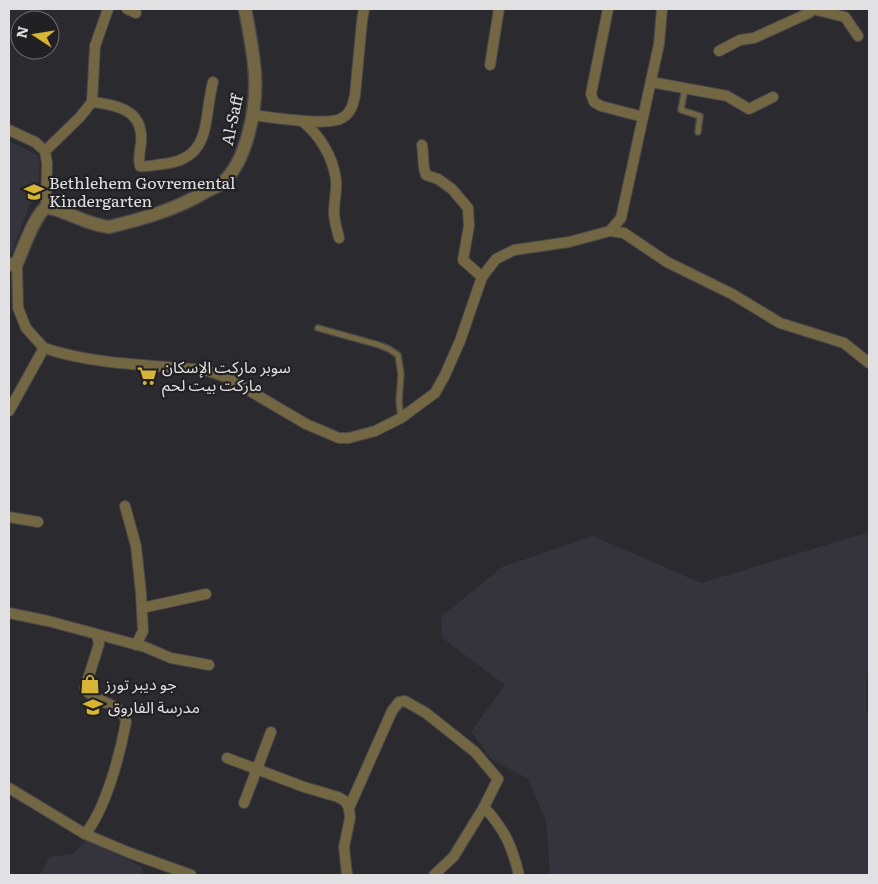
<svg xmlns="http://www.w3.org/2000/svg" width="878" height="884" font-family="Literata,'Noto Sans Arabic',serif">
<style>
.built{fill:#35333c}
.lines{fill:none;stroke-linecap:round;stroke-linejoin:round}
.service-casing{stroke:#48474b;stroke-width:8}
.minor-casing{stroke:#48474b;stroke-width:12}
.tertiary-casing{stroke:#48474b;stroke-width:15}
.service{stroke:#736743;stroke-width:5}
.minor{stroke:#736743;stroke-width:10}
.tertiary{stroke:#736743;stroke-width:12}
.labels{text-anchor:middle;stroke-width:4.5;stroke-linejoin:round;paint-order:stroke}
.street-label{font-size:16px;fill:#e1e0e3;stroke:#212124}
.poi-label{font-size:16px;fill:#e1e0e3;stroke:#212124;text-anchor:start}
</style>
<rect width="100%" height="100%" fill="#2b2a2e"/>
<g class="built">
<path d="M9 141 38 155 40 165 39 179 12 252 9 256Z"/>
<path d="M869 532V659L866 682V705L869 721V875H550L546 821 528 779 491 759 471 732 505 685 442 638 441 617 502 567 593 536 701 583Z"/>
<path d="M88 839 142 867 143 875H40L49 857 73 854Z"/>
</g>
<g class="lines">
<defs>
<g id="service">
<path d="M685 88 681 110 700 116 698 132"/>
<path d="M318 328 379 345 389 349 398 355 401 374 399 401 401 418"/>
</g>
<g id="minor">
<path d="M127 9 136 13"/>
<path d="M608 9 591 94 594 102 601 106 643 117"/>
<path d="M812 9 845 17 858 36"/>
<path d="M719 51 740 40 754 38 809 13 812 9"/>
<path d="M490 65 499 9"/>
<path d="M651 82 727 96 749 109 773 97"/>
<path d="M92 102C119 105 144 111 141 143 140 151 138 158 140 166 147 167 155 165 163 164 213 159 203 119 213 82"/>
<path d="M252 115C271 117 328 127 342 118 351 113 353 105 355 95L362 21 364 9"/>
<path d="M302 121C320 135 333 157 336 180 337 191 334 201 334 212 334 221 337 229 339 238"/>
<path d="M9 130 35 142 45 151 47 163 46 207"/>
<path d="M422 145C424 156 422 165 426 175L438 179 452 189 468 208 469 226 463 260 482 277"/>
<path d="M45 151 80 117 92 102 95 46 108 9"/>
<path d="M610 231 624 233 667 262 732 294 780 323 844 343 869 363"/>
<path d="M44 348C95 365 152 365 205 370L226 377 306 424 339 438H349L375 431 401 418 435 393 445 375 460 341 482 277 496 259 514 250 569 242 610 231 621 218 659 44 662 9"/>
<path d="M9 411 44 348 26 328 18 308 17 263"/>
<path d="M125 506 136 546 141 593 143 631 136 645"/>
<path d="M9 517 38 522"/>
<path d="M142 608 206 594"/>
<path d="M9 613 48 621 145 647 171 658 209 665"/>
<path d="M227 758 304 787 338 797 345 801 349 808"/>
<path d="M9 788 85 834 130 853 191 875"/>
<path d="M244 803 271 732"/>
<path d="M484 807C505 830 512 846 519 875"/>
<path d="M85 834C106 809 120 754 126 722 122 701 94 704 85 688L99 644 97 635"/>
<path d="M347 875 344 847 350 818 349 808 392 711 399 702 405 701 426 713 475 752 498 779 484 807 454 856 434 875"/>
</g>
<path id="tertiary" d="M9 265 17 263C24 247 34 217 46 207 67 211 87 225 109 227 142 219 175 210 205 192 210 189 217 187 222 183 247 162 257 107 255 76 254 54 249 31 245 9"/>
</defs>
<use href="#service" class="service-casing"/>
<use href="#minor" class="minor-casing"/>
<use href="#tertiary" class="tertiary-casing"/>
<use href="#service" class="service"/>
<use href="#minor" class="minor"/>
<use href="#tertiary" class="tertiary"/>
</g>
<defs>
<symbol id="school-bare" viewBox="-9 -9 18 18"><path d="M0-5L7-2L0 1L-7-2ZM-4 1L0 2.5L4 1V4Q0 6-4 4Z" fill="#d8b434" stroke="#212124" stroke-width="2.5" paint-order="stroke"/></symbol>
<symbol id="supermarket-bare" viewBox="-9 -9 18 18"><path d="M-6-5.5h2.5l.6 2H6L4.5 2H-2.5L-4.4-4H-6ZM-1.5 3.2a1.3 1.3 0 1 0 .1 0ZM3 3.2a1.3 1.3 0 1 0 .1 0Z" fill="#d8b434" stroke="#212124" stroke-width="2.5" paint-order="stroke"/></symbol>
<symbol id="shop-bare" viewBox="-9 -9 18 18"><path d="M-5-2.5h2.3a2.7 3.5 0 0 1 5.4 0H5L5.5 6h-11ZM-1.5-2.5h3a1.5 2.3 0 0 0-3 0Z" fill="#d8b434" stroke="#212124" stroke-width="2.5" paint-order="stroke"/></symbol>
</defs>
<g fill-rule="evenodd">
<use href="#school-bare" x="20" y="178" width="28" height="28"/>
<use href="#supermarket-bare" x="133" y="362" width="28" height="28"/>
<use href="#shop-bare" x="76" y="670" width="28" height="28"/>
<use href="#school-bare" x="79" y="693" width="28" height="28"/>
</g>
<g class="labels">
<g class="street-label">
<text transform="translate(232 120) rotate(-78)" y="6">Al-Saff</text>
</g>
<g class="poi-label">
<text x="49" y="189">Bethlehem Govremental<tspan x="49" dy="18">Kindergarten</tspan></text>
<text x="162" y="373">سوبر ماركت الإسكان<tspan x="162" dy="18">ماركت بيت لحم</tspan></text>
<text x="105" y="690">جو ديبر تورز</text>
<text x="108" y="713">مدرسة الفاروق</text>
</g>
</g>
<rect width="878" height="884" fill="none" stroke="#e1e0e3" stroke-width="20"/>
<g transform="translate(35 35) rotate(282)"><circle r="24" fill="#212124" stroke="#6e6d70"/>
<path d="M0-4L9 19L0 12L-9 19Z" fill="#d8b434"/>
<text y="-8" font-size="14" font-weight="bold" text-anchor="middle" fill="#e1e0e3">N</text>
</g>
</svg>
